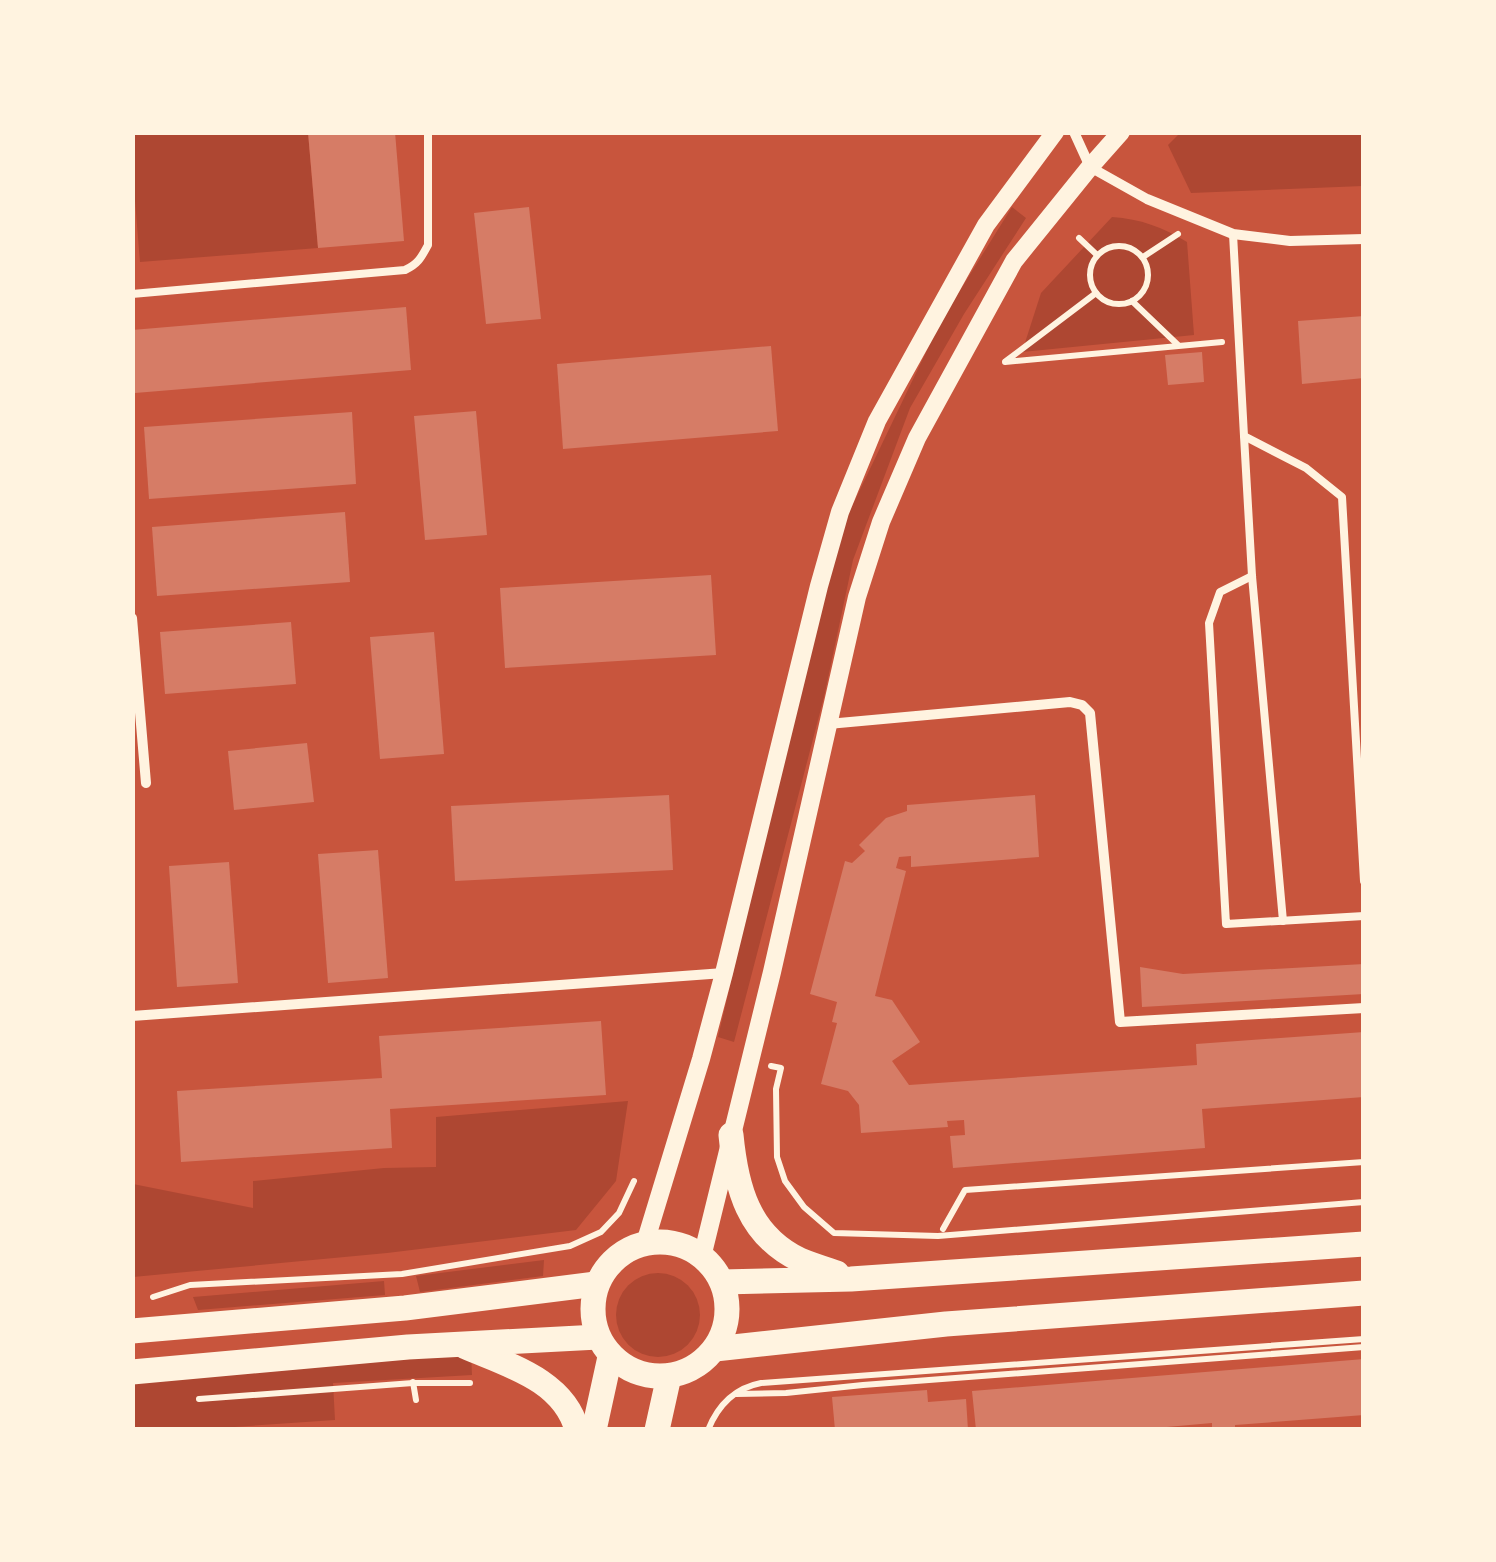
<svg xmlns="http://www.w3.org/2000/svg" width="1496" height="1562" font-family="'Asap Condensed',sans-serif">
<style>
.green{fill:#ae4732}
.building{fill:#d67c66}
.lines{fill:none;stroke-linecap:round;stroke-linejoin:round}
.path{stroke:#fff3e0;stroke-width:6}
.service{stroke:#fff3e0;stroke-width:8}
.minor{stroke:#fff3e0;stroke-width:10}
.tertiary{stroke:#fff3e0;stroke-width:18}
.primary{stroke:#fff3e0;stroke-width:25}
</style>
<rect width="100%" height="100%" fill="#c8553d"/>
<g class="green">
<path d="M132 133H308L318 248 140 262 133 176Z"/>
<path d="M1180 133H1363V186L1191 193 1168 145Z"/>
<path d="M1012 207 1026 218 964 314 910 408 853 560 824 697 734 1042 718 1037 813 632 844 523 941 321Z"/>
<path d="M1112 217C1141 219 1162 227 1187 242L1194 335 1022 352 1041 293Z"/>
<path d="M628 1101 616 1181 576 1230 387 1253 133 1277V1184L253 1208V1181L384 1168 436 1167V1117Z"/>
<path d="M544 1260 543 1276 420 1292 416 1276Z"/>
<circle cx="658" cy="1315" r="42"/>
<path d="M384 1281 385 1295 198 1310 193 1297Z"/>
<path d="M471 1354 472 1375 333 1383 335 1420 205 1429 133 1430V1382Z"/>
</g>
<g class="building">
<path d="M308 132H395L404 241 318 248Z"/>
<path d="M529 207 541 319 486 324 474 213Z"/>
<path d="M406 307 411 370 135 393 132 330Z"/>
<path d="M1364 316V378L1302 384 1298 321Z"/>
<path d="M771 346 778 431 563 449 557 364Z"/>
<path d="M1202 352 1204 382 1168 385 1165 355Z"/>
<path d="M476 411 487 535 425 540 414 416Z"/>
<path d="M352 412 356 484 149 499 144 427Z"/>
<path d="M345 512 350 582 157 596 152 527Z"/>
<path d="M711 575 716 655 505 668 500 588Z"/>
<path d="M291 622 296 684 165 694 160 632Z"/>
<path d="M434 632 444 754 380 759 370 637Z"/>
<path d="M307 743 314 802 234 810 228 751Z"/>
<path d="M669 795 673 870 455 881 451 806Z"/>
<path d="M1035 795 1039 857 911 867V856L899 857 896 868 906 871 875 996 892 1000 920 1042 892 1061 909 1085 1197 1065 1196 1044 1364 1032V1097L1202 1109 1205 1148 953 1168 950 1136 965 1135 964 1120 947 1121 948 1127 861 1133 859 1105 848 1091 821 1084 837 1023 832 1022 837 1002 810 994 845 861 852 863 865 851 859 845 886 818 907 811V805Z"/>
<path d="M378 850 388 978 328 983 318 854Z"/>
<path d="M229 862 238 983 177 987 169 866Z"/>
<path d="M1364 964V994L1142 1007 1140 967 1183 974Z"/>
<path d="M601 1021 606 1095 390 1109 392 1148 181 1162 177 1091 382 1078 379 1036Z"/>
<path d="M1364 1359V1415L1235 1425V1430H1212V1423L1133 1430H976L972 1391Z"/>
<path d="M927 1390 928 1402 966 1399 968 1430H835L832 1397Z"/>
</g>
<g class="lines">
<g class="path">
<path d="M1079 238 1097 255"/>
<circle cx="1119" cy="275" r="29"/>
<path d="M1143 257 1178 234"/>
<path d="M1132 301 1178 345"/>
<path d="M1006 361 1096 293"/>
<path d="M1005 362 1222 342"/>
<path d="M771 1066 781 1068 776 1089 777 1157 785 1181 804 1207 834 1233 938 1236 1364 1202"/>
<path d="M943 1229 965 1190 1364 1162"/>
<path d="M153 1297 190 1285 402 1274 570 1246 601 1232 619 1213 634 1181"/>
<path d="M413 1382 416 1400"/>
<path d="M736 1394 786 1393 863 1385 1364 1347"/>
<path d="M199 1399 413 1383H470"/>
<path d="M708 1430C718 1405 735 1388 761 1383L1364 1339"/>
</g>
<g class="service">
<path d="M1233 234 1244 436 1306 468 1342 497 1364 881"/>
<path d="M132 294 405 270C418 264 421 258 428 245V132"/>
<path d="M1244 436 1252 576 1283 921"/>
<path d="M1252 576 1220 592 1209 623 1226 924 1364 916"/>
</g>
<g class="minor">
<path d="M1074 132 1090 167 1147 199 1233 234 1290 241 1364 239"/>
<path d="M132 618 146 783"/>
<path d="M828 724 1070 702 1082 705 1090 713 1120 1022 1364 1008"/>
<path d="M132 1016 724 973"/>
</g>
<g class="tertiary">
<path d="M645 1243 701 1059 724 973 819 586 840 512 877 421 986 225 1055 132"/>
<path d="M702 1257 772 972 857 597 881 522 917 438 1014 261 1090 167 1121 132"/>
</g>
<g class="primary">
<path d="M731 1135C736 1187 748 1235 800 1260 812 1265 825 1269 837 1273"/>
<circle cx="660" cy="1309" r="67"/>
<path d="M722 1282 851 1279 1364 1244"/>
<path d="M132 1331 405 1308 596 1284"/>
<path d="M466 1347C508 1365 564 1380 577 1430"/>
<path d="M715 1349 946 1324 1364 1293"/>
<path d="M132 1372 408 1347 598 1337"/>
<path d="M594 1430 610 1357"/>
<path d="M657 1430 669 1376"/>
</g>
</g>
<rect width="1496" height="1562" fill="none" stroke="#fff3e0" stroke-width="270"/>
</svg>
